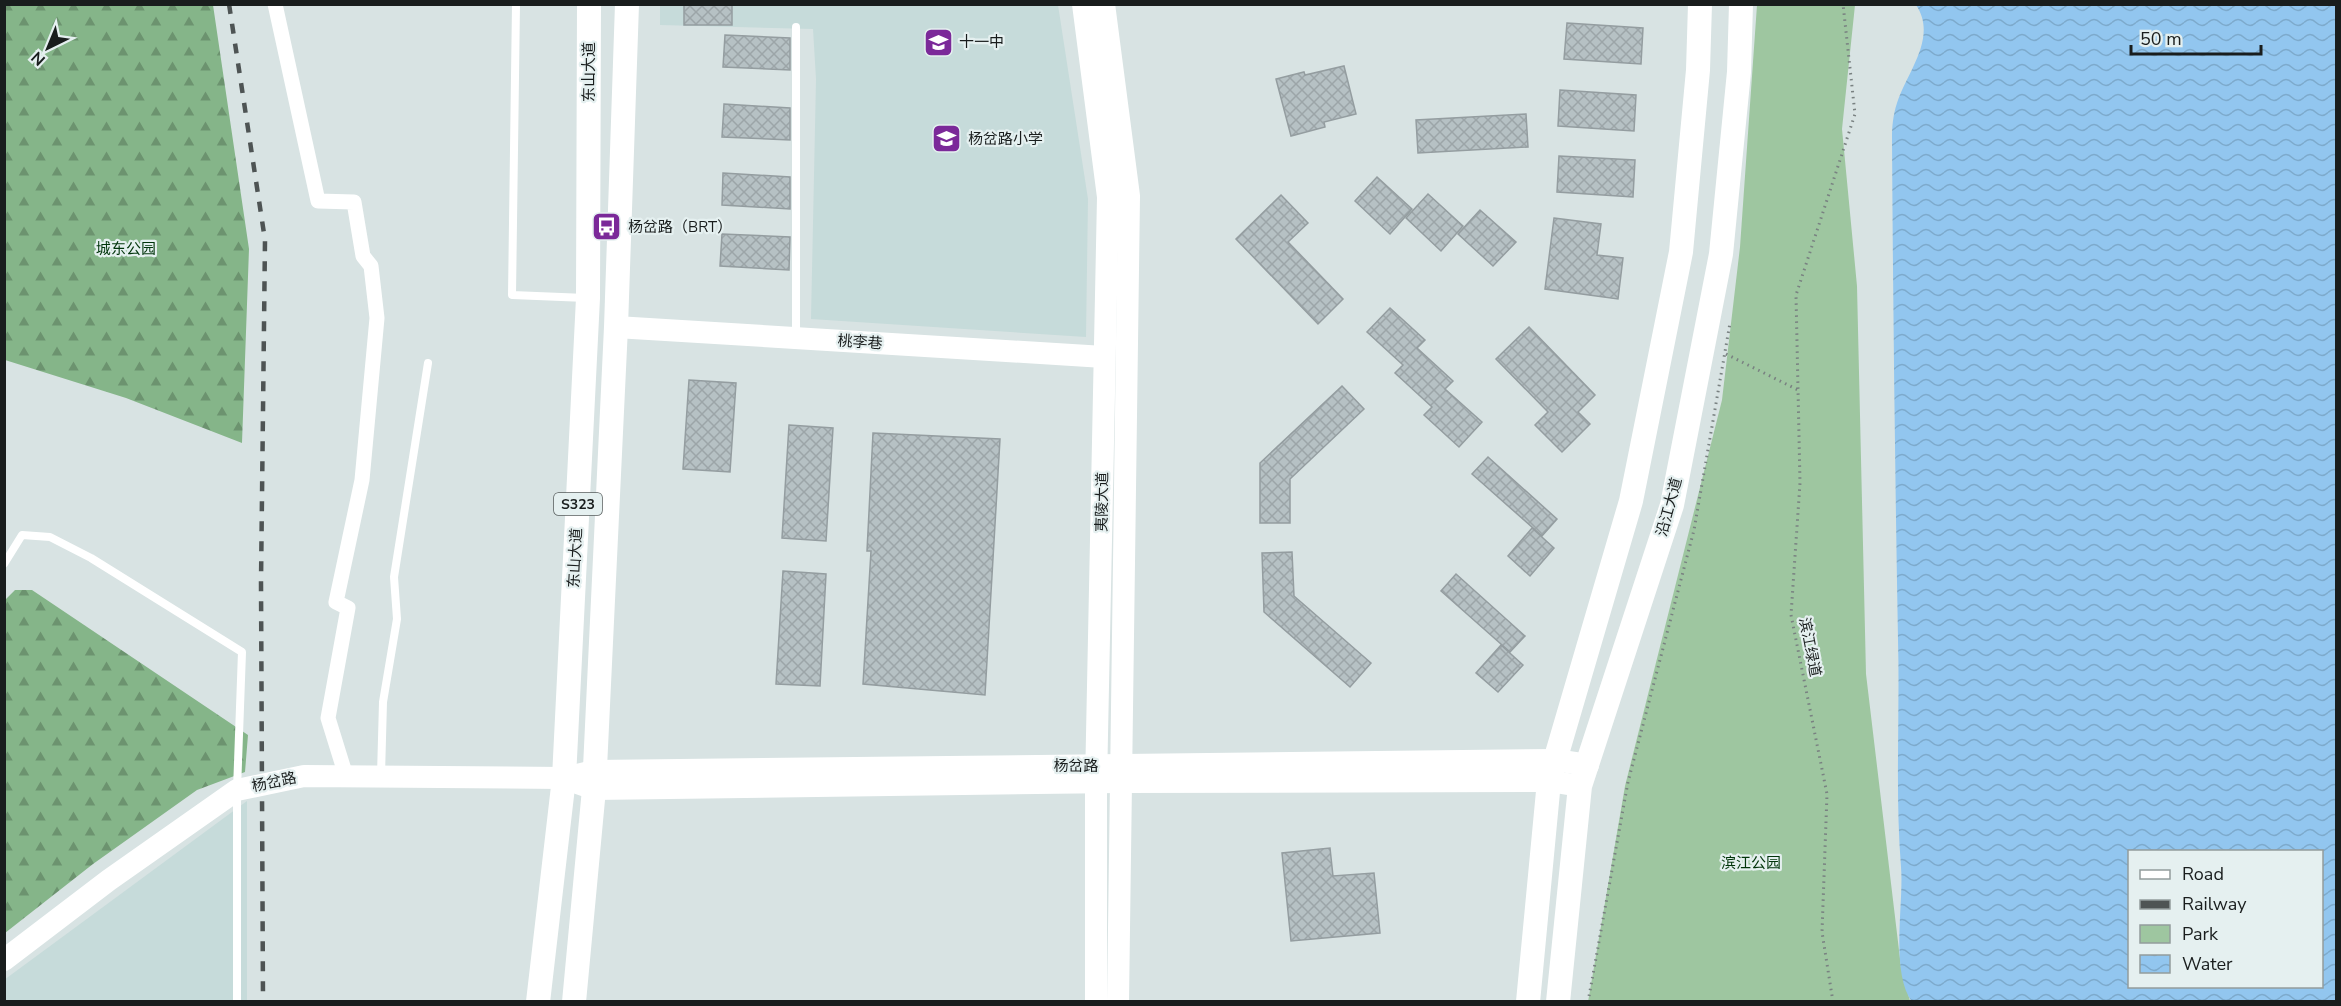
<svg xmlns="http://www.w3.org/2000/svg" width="2341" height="1006" font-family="'Nunito Sans','Noto Sans SC',sans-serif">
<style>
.built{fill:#c6dbda}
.green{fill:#9ec6a0}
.forest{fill:url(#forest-firs)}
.water{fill:url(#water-waves);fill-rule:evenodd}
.building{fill:url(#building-cross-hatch);stroke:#949da0;stroke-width:1.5}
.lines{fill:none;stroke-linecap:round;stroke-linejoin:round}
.path{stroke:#798181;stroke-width:3;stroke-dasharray:1.5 4.5;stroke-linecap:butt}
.lane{stroke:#fff;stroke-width:8}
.street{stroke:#fff;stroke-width:15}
.secondary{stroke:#fff;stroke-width:22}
.primary{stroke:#fff;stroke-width:24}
.rail{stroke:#4e5454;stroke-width:4.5;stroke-dasharray:10 10;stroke-linecap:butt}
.labels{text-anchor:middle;stroke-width:4.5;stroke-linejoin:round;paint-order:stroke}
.shield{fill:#e5f0f0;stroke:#565c5c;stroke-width:1.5}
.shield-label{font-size:14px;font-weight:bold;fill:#191d1d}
.poi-label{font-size:15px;fill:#191d1d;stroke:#e5f0f0;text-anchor:start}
.street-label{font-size:15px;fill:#191d1d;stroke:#e5f0f0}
.park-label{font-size:15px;fill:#00340a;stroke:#e5f0f0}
</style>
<defs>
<pattern id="forest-firs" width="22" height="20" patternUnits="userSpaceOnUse" patternTransform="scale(1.5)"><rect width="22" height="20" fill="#85b589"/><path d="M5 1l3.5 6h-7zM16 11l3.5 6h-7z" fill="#6c936f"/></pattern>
<pattern id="water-waves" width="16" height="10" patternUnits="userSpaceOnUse" patternTransform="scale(1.5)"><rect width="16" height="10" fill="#92c6ef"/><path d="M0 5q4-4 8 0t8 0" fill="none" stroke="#7daacc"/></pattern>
<pattern id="building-cross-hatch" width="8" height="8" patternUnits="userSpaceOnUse" patternTransform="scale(1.5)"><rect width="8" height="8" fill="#b6c1c4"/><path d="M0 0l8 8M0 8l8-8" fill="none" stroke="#9ca5a8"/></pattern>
</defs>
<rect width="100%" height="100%" fill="#d8e3e3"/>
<g class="built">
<path d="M660 5H1058L1088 199 1086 337 811 319 816 79 813 29 660 25Z"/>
<path d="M247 801V1001H5L4 980Z"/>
</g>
<path class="green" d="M1757 5H1855L1842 129 1857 286 1866 674 1901 967 1910 1001 1588 1002 1625 786 1722 400 1740 247Z"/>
<g class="forest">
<path d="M4 5H213L249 249 242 443 126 398 5 360Z"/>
<path d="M15 590H32L248 735 245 772 197 790 93 864 5 933V600Z"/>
</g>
<path class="water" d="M1916 5H2336V1001L1912 1002C1890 971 1904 904 1901 867 1895 792 1900 715 1898 640 1895 472 1893 306 1892 138 1892 127 1893 115 1897 103 1907 72 1938 37 1916 5ZM2130 852H2322V986H2130Z"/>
<g class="building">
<rect x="684" y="4" width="48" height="21"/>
<path d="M1567 23 1643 28 1641 64 1564 59Z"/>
<path d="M725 35 790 38V70L723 67Z"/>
<path d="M1344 66 1356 114 1324 122 1325 127 1291 136 1276 79 1304 72 1305 75Z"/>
<path d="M1560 90 1636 95 1634 131 1558 126Z"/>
<path d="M724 104 790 108V140L722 137Z"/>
<path d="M1526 114 1528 147 1418 153 1416 120Z"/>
<path d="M1559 156 1635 160 1633 197 1557 192Z"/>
<path d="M723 173 790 177V209L722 205Z"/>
<path d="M1377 177 1412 209 1390 234 1355 201Z"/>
<path d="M1428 194 1463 226 1441 251 1406 218Z"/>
<path d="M1281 195 1308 223 1288 242 1343 299 1318 324 1236 239Z"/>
<path d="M1480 210 1516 242 1493 266 1458 234Z"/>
<path d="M1554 218 1601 224 1597 255 1623 258 1618 299 1545 289Z"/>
<path d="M722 234 790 237 789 270 720 266Z"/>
<path d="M1390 308 1425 340 1417 348 1453 381 1445 389 1482 422 1459 447 1424 415 1432 407 1395 373 1403 365 1367 332Z"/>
<path d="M1529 327 1595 395 1578 412 1590 424 1562 452 1535 425 1548 412 1496 359Z"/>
<path d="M689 380 736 383 730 472 683 469Z"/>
<path d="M1342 386 1364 409 1290 479V523H1260V463Z"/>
<path d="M789 425 833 428 826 541 782 538Z"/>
<path d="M873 433 1000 439 985 695 863 684 871 551H867Z"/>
<path d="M1488 457 1557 519 1542 536 1472 474Z"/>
<path d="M1532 528 1554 548 1530 576 1508 556Z"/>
<path d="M1292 552 1294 596 1371 663 1350 687 1264 612 1262 553Z"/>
<path d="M783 571 826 574 820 686 776 684Z"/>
<path d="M1456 574 1525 636 1510 652 1441 591Z"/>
<path d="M1501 645 1523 665 1498 692 1476 673Z"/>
<path d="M1330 848 1333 876 1374 873 1380 933 1291 941 1282 853Z"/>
</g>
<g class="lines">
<g class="path">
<path d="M1726 354 1798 390"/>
<path d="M1588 1002 1628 782 1694 530 1730 323"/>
<path d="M1833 1002 1822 932 1827 794 1791 615 1800 483 1796 295 1855 114 1843 4"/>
</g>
<g class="lane">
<path d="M516 4 512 295 586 298"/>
<path d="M796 27V336"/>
<path d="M4 564 22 535 50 537 91 558 242 652 237 790V1002"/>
<path d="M381 775 383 702 397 619 394 577 428 363"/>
</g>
<path class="street" d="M275 4 318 201 354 202 363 256 371 266 377 318 362 480 336 602 348 608 328 718 346 776"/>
<g class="secondary">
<path d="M1083 4 1108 197 1096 784V1002"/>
<path d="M1104 4 1129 196 1118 1002"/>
<path d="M616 327 1104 357"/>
<path d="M577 783 594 789 1119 782 1549 781 1580 786"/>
<path d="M4 960 109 880 237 790 304 776 564 778 594 771 1555 760 1588 765"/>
</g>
<g class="primary">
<path d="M538 1002 564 778 588 298 589 4"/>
<path d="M574 1002 594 789 616 327 627 4"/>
<path d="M1528 1002 1549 781 1631 501 1681 252 1698 70 1700 4"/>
<path d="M1558 1002 1580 786 1672 505 1721 254 1739 72 1741 4"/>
</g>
<path class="rail" d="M229 4 265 240 261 582 263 1002"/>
</g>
<defs>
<symbol id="school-square" viewBox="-11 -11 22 22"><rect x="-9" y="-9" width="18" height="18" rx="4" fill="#7b2999" stroke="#e5f0f0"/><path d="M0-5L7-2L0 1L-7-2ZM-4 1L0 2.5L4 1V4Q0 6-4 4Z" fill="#fff"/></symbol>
<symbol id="bus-square" viewBox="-11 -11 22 22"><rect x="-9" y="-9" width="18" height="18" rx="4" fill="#7b2999" stroke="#e5f0f0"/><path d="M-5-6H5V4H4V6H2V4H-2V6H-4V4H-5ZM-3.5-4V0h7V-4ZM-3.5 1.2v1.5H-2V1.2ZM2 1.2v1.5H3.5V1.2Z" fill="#fff"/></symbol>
</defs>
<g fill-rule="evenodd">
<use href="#school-square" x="922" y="26" width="33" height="33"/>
<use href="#school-square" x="930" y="122" width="33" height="33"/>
<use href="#bus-square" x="590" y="210" width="33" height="33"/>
</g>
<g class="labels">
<rect class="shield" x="554" y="493" width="48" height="22" rx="4.5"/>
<g class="shield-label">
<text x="578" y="509">S323</text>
</g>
<g class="poi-label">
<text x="959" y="47">十一中</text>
<text x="968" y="144">杨岔路小学</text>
<text x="628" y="232">杨岔路（BRT）</text>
</g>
<g class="street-label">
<text transform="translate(589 72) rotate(-90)" y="5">东山大道</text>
<text transform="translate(860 342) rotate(4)" y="5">桃李巷</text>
<text transform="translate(1102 502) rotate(-89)" y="5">夷陵大道</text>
<text transform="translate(1669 507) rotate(-75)" y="5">沿江大道</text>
<text transform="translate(575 558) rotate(-87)" y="5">东山大道</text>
<text transform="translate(1810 647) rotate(79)" y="5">滨江绿道</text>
<text x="1076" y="771">杨岔路</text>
<text transform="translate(274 782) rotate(-12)" y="5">杨岔路</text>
</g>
<g class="park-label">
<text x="126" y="254">城东公园</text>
<text x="1751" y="868">滨江公园</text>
</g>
</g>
<rect width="2341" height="1006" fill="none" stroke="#191d1d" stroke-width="12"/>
<rect x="2128" y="850" width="195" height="138" fill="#e5f0f0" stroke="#939c9c" stroke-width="1.5"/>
<rect x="2140" y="870" width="30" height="9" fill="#ffffff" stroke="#939c9c" stroke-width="1.5"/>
<text x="2182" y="880" font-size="18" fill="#191d1d">Road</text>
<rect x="2140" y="900" width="30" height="9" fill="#4e5454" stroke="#939c9c" stroke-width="1.5"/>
<text x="2182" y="910" font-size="18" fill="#191d1d">Railway</text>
<rect x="2140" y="925" width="30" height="18" fill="#9ec6a0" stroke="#939c9c" stroke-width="1.5"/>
<text x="2182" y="940" font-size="18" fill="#191d1d">Park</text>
<rect x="2140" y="955" width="30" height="18" fill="url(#water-waves)" stroke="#939c9c" stroke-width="1.5"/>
<text x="2182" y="970" font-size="18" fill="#191d1d">Water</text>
<g transform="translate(48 48) rotate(223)" stroke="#e5f0f0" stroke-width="4.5" paint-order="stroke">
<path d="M0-4.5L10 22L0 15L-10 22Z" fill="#191d1d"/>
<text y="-9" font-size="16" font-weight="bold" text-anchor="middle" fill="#191d1d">N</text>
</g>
<path d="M2131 45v9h130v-9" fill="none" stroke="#191d1d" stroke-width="3"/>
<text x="2140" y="45" font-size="18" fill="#191d1d" stroke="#e5f0f0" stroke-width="4.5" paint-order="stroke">50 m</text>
</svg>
